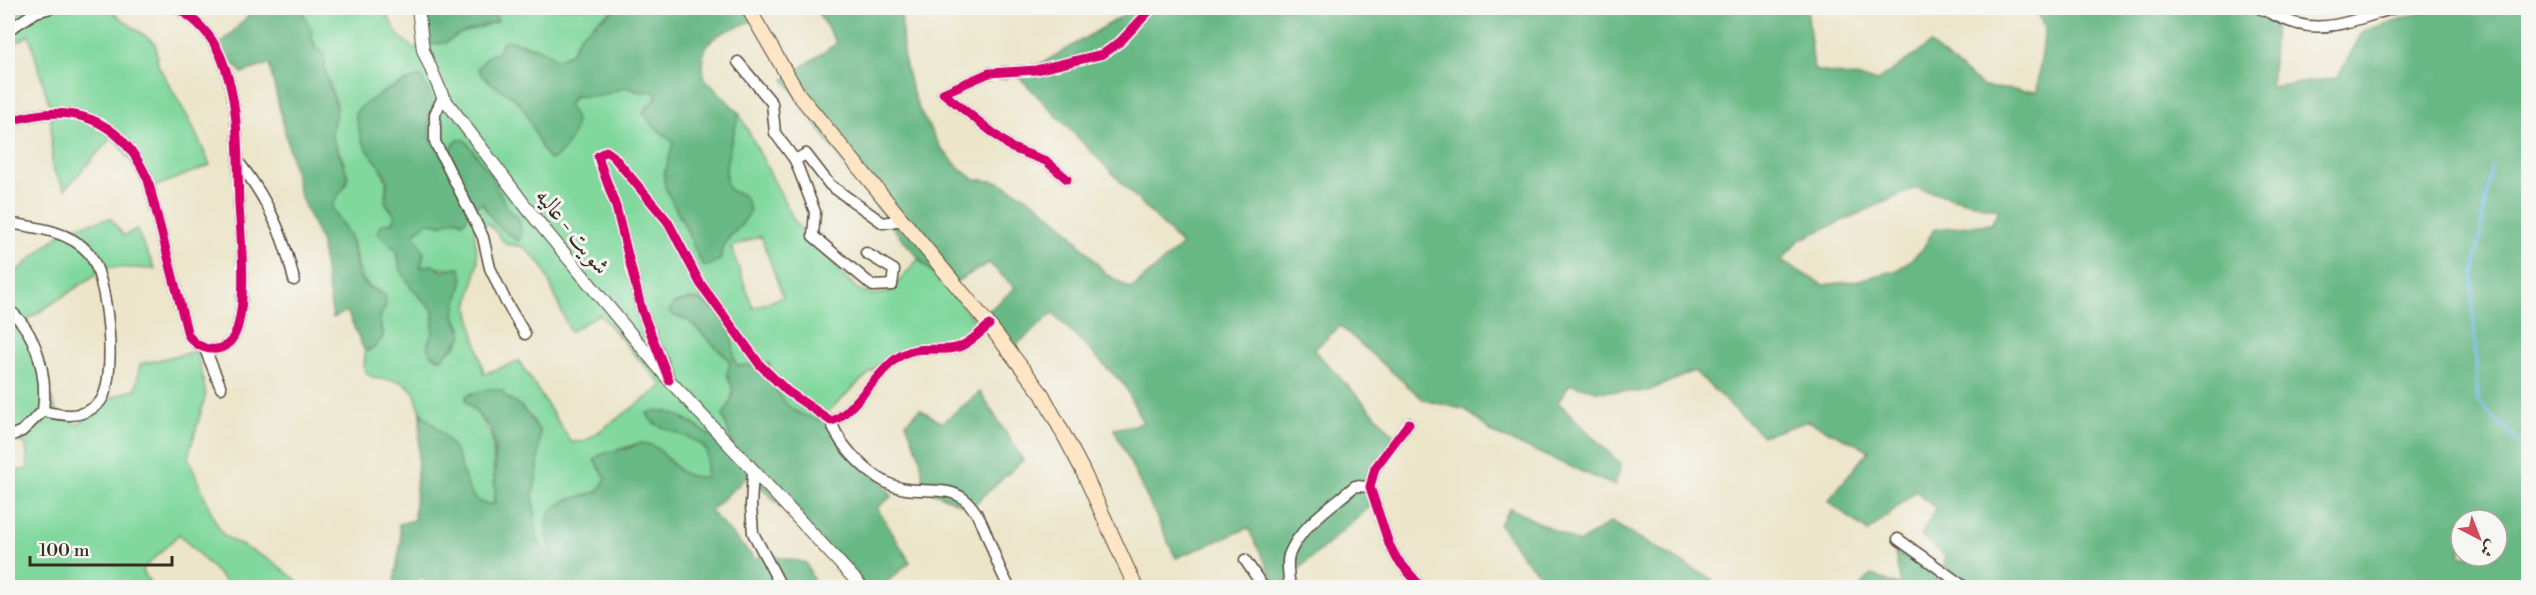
<svg xmlns="http://www.w3.org/2000/svg" width="2536" height="595" font-family="'Libre Bodoni',Amiri,serif">
<style>
.green{fill:#80d89d;stroke:#5e815e;stroke-width:1.5;fill-rule:evenodd}
.forest{fill:#68b884;stroke:#527151;stroke-width:1.5;fill-rule:evenodd}
.lines{fill:none;stroke-linecap:round;stroke-linejoin:round}
.stream{stroke:#78b9ed;stroke-width:3}
.minor-casing{stroke:#564638;stroke-width:13}
.tertiary-casing{stroke:#564638;stroke-width:14}
.secondary-casing{stroke:#564638;stroke-width:16}
.minor{stroke:#fff;stroke-width:10}
.tertiary{stroke:#fff;stroke-width:12}
.secondary{stroke:#fde5c5;stroke-width:14}
.cycleway-casing{stroke:#f6f6f2;stroke-width:13}
.cycleway{stroke:#d6006c;stroke-width:9}
.labels{text-anchor:middle;stroke-width:6;stroke-linejoin:round;paint-order:stroke}
.street-label{font-size:24px;fill:#3b2a1e;stroke:#f6f6f2}
</style>
<rect width="100%" height="100%" fill="#f6f6f2"/>
<filter id="ink" filterUnits="userSpaceOnUse"><feTurbulence type="fractalNoise" baseFrequency=".0167" numOctaves="2"/><feDisplacementMap in="SourceGraphic" scale="12" xChannelSelector="R" yChannelSelector="G"/><feConvolveMatrix kernelMatrix="1 2 1 2 8 2 1 2 1" color-interpolation-filters="sRGB"/></filter>
<filter id="wash" filterUnits="userSpaceOnUse"><feTurbulence type="fractalNoise" baseFrequency=".008" numOctaves="4" result="noise"/><feDisplacementMap in="SourceGraphic" scale="24" xChannelSelector="R" yChannelSelector="G"/><feGaussianBlur stdDeviation="1.35" result="paint"/><feColorMatrix in="noise" values="0 0 0 0 0 0 0 0 0 0 0 0 0 0 0 0 0 1.4 0 .05"/><feComposite in="paint" operator="in"/></filter>
<g filter="url(#wash)">
<rect width="100%" height="100%" fill="#ece5c9"/>
<g class="green">
<path d="M8 8 28 10 37 8H106L155 43 158 65 191 123 210 165 149 189 113 136 65 189 52 168 51 110 29 35 8 48Z"/>
<path d="M301 8H383L398 35 415 49 424 42 429 44 445 43 459 34 498 21 496 17 485 14 476 17 472 8H617L596 21 570 54 557 60 538 48 512 41 503 42 499 53 488 56 480 73C493 87 512 94 521 105 532 120 537 141 547 156L564 148 574 129 568 104 576 96H600L626 87 636 91H653L657 97 646 108 655 127 673 142 669 165 664 172 665 187 703 265 720 255C725 234 743 230 750 211 747 198 745 194 731 191 717 179 735 130 739 113L795 222 857 289 873 295 890 292 918 259 947 287 977 324C954 350 918 343 888 359 871 368 836 405 819 420 784 413 776 395 769 363L738 366 735 362 730 331 711 306 699 299H690L674 304 677 317 689 321 728 359 730 365 727 374 733 390 731 401 723 415 733 445 721 443 686 419 663 411 653 423 699 441 707 451 706 478 686 477 660 451 639 443 597 457 606 478 598 492 567 500 546 528 554 564 537 539 533 494 540 432 531 417 512 400 490 389 470 394 467 402C498 437 492 433 494 478 494 488 497 495 492 505 461 504 466 464 451 445 443 434 432 425 423 415 415 405 420 393 405 384 391 375 374 385 364 369L365 352 375 347 384 333 380 324 381 292C352 283 361 259 350 237 345 227 337 218 332 208L336 196 344 187V163L331 134 337 108 336 102ZM420 76 433 107C423 127 429 142 445 156L449 150 467 142 489 172 509 211 518 218 521 228 518 241 495 223 482 203 469 208 463 222 456 219 440 225 428 222 414 234 424 252 421 267C435 266 444 271 457 267L462 281 454 314C456 319 462 327 462 333 463 343 446 355 438 359L431 354 428 342 433 332V310L412 289 400 268 397 251 379 234V226L394 222 395 215 386 204V181L379 162 362 141 356 116 384 91ZM488 223 506 244 524 247 542 265 570 332 599 314 663 386 584 442H571L519 361 484 374 468 308 478 261 474 230ZM761 236 783 297 753 308 731 247Z"/>
<path d="M110 218 124 236 136 229 155 269 107 267 27 320 39 368 56 410 77 425 110 398 136 389 140 364 197 351 206 394 188 457 215 521 224 536 273 562 305 587H231L179 534 142 570 153 587 11 588 8 585V472L28 469 26 444 8 439V271H17L66 229Z"/>
</g>
<g class="forest">
<path d="M256 8H301L311 30 314 47 324 54 326 75 337 108 331 134 348 176C348 188 335 195 332 208L350 237 359 277 368 287 385 295 386 306 381 314 380 324 383 337 375 347 365 352 347 311 333 318 320 240 300 195 269 64 242 73 218 47Z"/>
<path d="M424 8H472L475 16 485 14 496 17 498 21 459 34 445 43 429 44 424 42Z"/>
<path d="M617 8H748L754 20C725 33 694 35 705 79L739 113C735 130 717 179 731 191 745 194 747 198 750 211 743 231 720 235 721 259L709 266 703 265C694 252 692 239 686 226 679 210 665 196 664 178 664 174 672 149 673 142L655 127 643 113 657 97 653 91 642 92 626 87 600 96H575L568 104C570 108 573 112 575 117 579 130 563 156 550 160 536 145 533 122 521 105 510 90 488 88 478 68L488 56 498 53 503 42 507 40 544 51 557 60 570 54 580 35Z"/>
<path d="M815 8H901L903 54 911 87 919 109 941 148 962 171 975 179 999 182 1035 202 1068 230 1106 274 1131 289 1182 245 1019 77 1136 8H1807L1814 70 1877 81 1930 44 1984 87 2037 92 2045 28 2034 8H2316L2276 14 2271 87 2337 78 2363 31 2422 12 2421 8H2528V587H1860L1871 575 1901 586 1895 553 1945 571V556L1921 535 1936 509 1916 491 1868 532 1828 501 1869 450 1808 421 1763 436 1694 371 1646 392 1597 391 1570 384 1558 402 1621 465 1615 486 1493 433 1466 410 1424 400 1340 326 1314 350 1397 438 1375 467 1371 506 1278 587 1248 528 1176 558 1114 429 1143 423 1125 386 1053 313 1014 347 984 315 1015 288 989 263 947 287C884 226 835 151 784 79L837 43ZM1916 188 1999 210 1991 224 1934 229 1922 250 1898 270 1855 281 1823 285 1781 261 1799 240ZM2461 520H2497V556H2461Z"/>
<path d="M421 76 434 104C426 127 426 140 445 156L458 139 465 140 489 172 509 211 518 218 522 235 518 241 495 223 482 203 469 208 467 218 463 222 456 219 440 225 428 222 414 234 424 252 421 267 432 265 443 271 460 268 463 278 454 314 463 336 441 359 431 354 427 347 433 332V310L412 289 400 268 397 251 377 232 382 224 394 222 395 215 385 201C393 167 375 167 363 142 359 133 357 123 355 114 359 103 407 80 421 76Z"/>
<path d="M690 299C707 301 724 316 730 332 734 341 733 353 735 362L738 366 769 363C774 387 779 405 803 415 809 418 816 418 821 421 843 438 877 473 892 496L877 508 910 562 881 587H862L749 475 710 511 756 560 762 554 806 563 816 587 422 588 425 581 422 576 410 587 393 588 401 541 399 524 414 520 421 413C433 423 444 434 453 447 466 466 462 504 492 505L495 501V447L491 428 466 401V396C476 391 493 387 503 391L505 397 521 406 540 432 538 470 533 494 537 539 554 563 546 528 550 511 567 500 598 492 606 478 594 460C603 451 613 451 625 449 630 448 637 443 642 443 671 446 668 480 706 477L707 451C693 431 653 433 647 413 680 402 703 441 733 445L723 415 731 401 733 390 727 374 730 365 728 359 689 321 672 315 669 311 674 304Z"/>
<path d="M980 392 1023 460 970 508 925 489 920 457 906 423 920 409 942 423Z"/>
<path d="M1510 508 1579 543 1611 522 1713 580 1708 588 1554 587 1527 562 1499 524Z"/>
</g>
<g class="lines">
<path class="stream" d="M2491 166 2472 287 2478 402 2528 451"/>
</g>
</g>
<g filter="url(#ink)">
<g class="lines">
<defs>
<g id="minor">
<path d="M2259 8C2272 13 2284 21 2298 24 2329 33 2365 16 2395 8"/>
<path d="M8 30 36 12 51 8"/>
<path d="M738 62 772 103 775 133 795 160"/>
<path d="M443 97 435 114V142L483 237 490 268 506 302 525 334"/>
<path d="M8 122C71 101 120 117 148 180L188 335C200 352 225 356 235 334 248 305 241 238 239 206 237 157 241 104 221 57 211 34 197 19 176 8"/>
<path d="M240 164C268 200 284 236 294 280"/>
<path d="M1067 179 1046 161 1012 148 943 93 989 73 1036 70 1103 54 1120 42 1152 8"/>
<path d="M8 223C35 227 69 231 88 252 108 274 119 382 99 403 83 419 63 416 43 411"/>
<path d="M866 253 894 270 892 285 873 286 813 236 815 212 795 160 806 154 830 185 883 223 903 220"/>
<path d="M8 309C37 332 48 376 43 411L22 431 8 437"/>
<path d="M205 349 221 388"/>
<path d="M668 376 642 311 616 207 600 163 598 156 606 151 613 156 668 222 700 283 760 365 787 391 831 421C848 419 878 371 897 358 921 342 936 354 959 347 970 343 980 333 989 325"/>
<path d="M831 421C840 449 877 485 906 489 925 492 949 487 964 499 987 517 992 561 1010 588"/>
<path d="M1409 423 1375 468 1370 487 1389 544 1397 559 1422 588"/>
<path d="M753 471 751 506 753 533 782 588"/>
<path d="M1898 539 1966 588"/>
<path d="M1245 560 1264 588"/>
<path d="M1290 588C1289 577 1286 564 1289 555 1300 526 1333 505 1355 486L1370 487"/>
</g>
<path id="tertiary" d="M418 8 423 50 443 97 530 212 669 380 863 588"/>
<path id="secondary" d="M748 8 799 95 989 325 1042 394 1082 469 1136 588"/>
</defs>
<use href="#minor" class="minor-casing"/>
<use href="#tertiary" class="tertiary-casing"/>
<use href="#secondary" class="secondary-casing"/>
<use href="#minor" class="minor"/>
<use href="#tertiary" class="tertiary"/>
<use href="#secondary" class="secondary"/>
<defs>
<g id="cycleway">
<path d="M8 122C71 101 120 117 148 180L188 335C200 352 225 356 235 334 248 305 241 238 239 206 237 157 241 104 221 57 211 34 197 19 176 8"/>
<path d="M1067 179 1046 161 1012 148 943 93 989 73 1036 70 1103 54 1120 42 1152 8"/>
<path d="M669 380 642 311 616 207 600 163 598 156 606 151 613 156 668 222 700 283 760 365 787 391 831 421C848 419 878 371 897 358 921 342 936 354 959 347 970 343 980 333 989 325"/>
<path d="M1409 423 1375 468 1370 487 1389 544 1397 559 1422 588"/>
</g>
</defs>
<use href="#cycleway" class="cycleway-casing"/>
<use href="#cycleway" class="cycleway"/>
</g>
</g>
<g class="labels">
<g class="street-label">
<text transform="translate(573 231) rotate(51)" y="8">شويت - عاليه</text>
</g>
</g>
<rect width="2536" height="595" fill="none" stroke="#f6f6f2" stroke-width="30"/>
<g transform="translate(2479 538) rotate(138)"><circle r="28" fill="#f6f6f2" stroke="#aba49d" stroke-width="1.5"/>
<path d="M0-4.5L10 22L0 15L-10 22Z" fill="#d1495b"/>
<text y="-9" font-size="16" font-weight="bold" text-anchor="middle" fill="#3b2a1e">ش</text>
</g>
<path d="M30 556v9h142v-9" fill="none" stroke="#3b2a1e" stroke-width="3"/>
<text x="39" y="556" font-size="18" fill="#3b2a1e" stroke="#f6f6f2" stroke-width="4.5" paint-order="stroke">100 m</text>
</svg>
